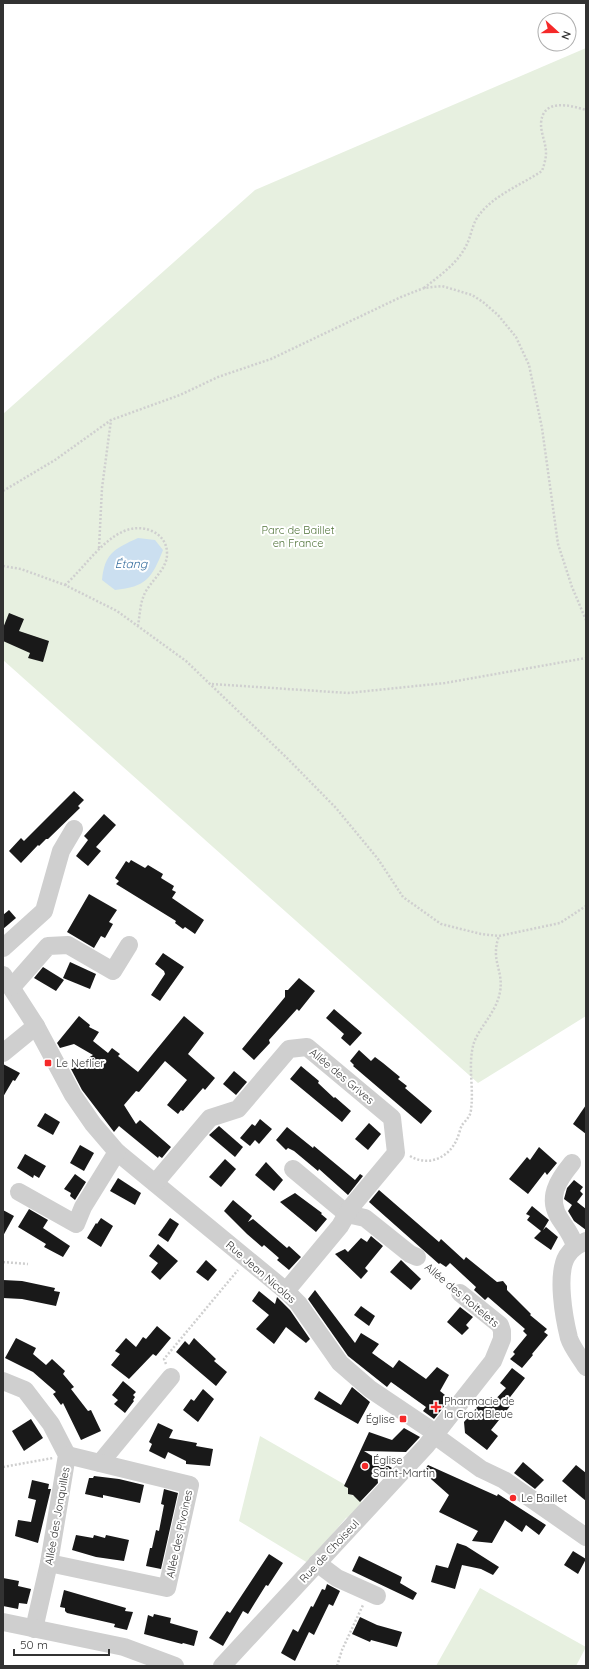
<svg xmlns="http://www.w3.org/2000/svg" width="589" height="1669" font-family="Quicksand,sans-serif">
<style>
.green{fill:#e7f0e0}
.water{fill:#cbdff0}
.building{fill:#191919}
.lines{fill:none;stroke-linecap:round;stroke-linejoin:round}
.path{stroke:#cfcfcf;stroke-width:2.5;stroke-dasharray:2 2;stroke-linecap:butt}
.minor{stroke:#cfcfcf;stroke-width:18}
.poi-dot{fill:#f52929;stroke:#fff;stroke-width:1.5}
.labels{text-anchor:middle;stroke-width:4;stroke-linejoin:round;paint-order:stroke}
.park-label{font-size:11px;fill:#51743a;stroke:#fff}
.poi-label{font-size:11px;fill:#323232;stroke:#fff;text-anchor:start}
.street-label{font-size:11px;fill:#323232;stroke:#fff}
.water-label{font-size:12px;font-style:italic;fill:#376e9e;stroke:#fff}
</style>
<rect width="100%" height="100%" fill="#fff"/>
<g class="green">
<path d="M586 48V1016L478 1083 3 660V414L255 190Z"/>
<path d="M260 1436 349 1487 348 1493 356 1497 363 1503 356 1513 346 1518 308 1563 239 1521Z"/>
<path d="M480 1588 586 1647 576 1666H436Z"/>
</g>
<path class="water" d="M138 538 155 540 163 550C152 578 146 587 115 590L102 580C105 553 114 549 138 538Z"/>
<g class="building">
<path d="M9 613 24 619 19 631 49 641 43 662 28 658 30 653 3 641V628Z"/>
<path d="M74 791 84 800 78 806 80 808 48 839H46L39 846 38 845 21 863 9 851 21 838 24 841Z"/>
<path d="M104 814 116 825 96 847 101 851 88 866 76 856 88 840 84 836Z"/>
<path d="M131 860 145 868 148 865 163 874 161 878 174 886 172 890 176 892 172 898 204 920 195 934 185 927 183 929 175 923 176 921 116 884 119 881 115 878 126 861 129 863Z"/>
<path d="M89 894 117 910 109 922 113 924 105 938 101 936 94 948 67 932Z"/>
<path d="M9 910 16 918 3 929V915Z"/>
<path d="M163 953 184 967 160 1001 151 995 165 974 164 971 155 964Z"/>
<path d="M70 962 96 974 90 989 63 978Z"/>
<path d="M43 967 64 980 56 991 34 978Z"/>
<path d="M299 978 315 991 299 1011 297 1009 269 1040 270 1043 254 1060 242 1049 285 997V990H288Z"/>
<path d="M334 1009 362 1033 350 1046 341 1038 344 1034 326 1018Z"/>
<path d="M79 1016 90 1025 89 1027 99 1032 93 1041 108 1053 112 1048 120 1054 118 1056 138 1072 184 1016 204 1033 188 1054 215 1078 205 1090 203 1088 183 1111 181 1110 178 1114 167 1105 187 1080 165 1061 139 1092 136 1091 124 1105 136 1124 140 1120 171 1147 162 1158 159 1156 158 1158 119 1126 114 1132 82 1090 71 1069 93 1055 74 1044 60 1048 57 1043Z"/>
<path d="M359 1050 371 1061 375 1057 383 1063 400 1077 398 1079 407 1086 405 1088 432 1111 421 1124 353 1066 354 1065 350 1061Z"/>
<path d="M3 1064 20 1073 15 1081 13 1080 3 1097Z"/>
<path d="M301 1066 319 1081 318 1083 334 1098 335 1097 351 1111 342 1122 290 1079Z"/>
<path d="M234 1071 247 1082 236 1095 223 1084Z"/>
<path d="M586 1105V1134L573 1124Z"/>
<path d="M45 1113 60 1122 53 1135 37 1126Z"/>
<path d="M260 1119 272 1129 259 1144 255 1140 250 1146 240 1138 252 1124 255 1126Z"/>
<path d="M369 1123 381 1134 368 1150 355 1139Z"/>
<path d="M219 1126 243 1147 235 1157 209 1135Z"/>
<path d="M287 1127 313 1148 314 1146 355 1180 360 1174 363 1176 348 1195 319 1169 318 1171 294 1151 288 1148 286 1150 276 1140Z"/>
<path d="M80 1145 94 1153 84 1171 70 1163Z"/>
<path d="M539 1147 557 1163 547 1175 545 1172 528 1194 509 1179 527 1157 530 1160Z"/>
<path d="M25 1154 46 1166 39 1178 34 1175 33 1178 17 1168Z"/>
<path d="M225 1159 236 1169 221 1187 209 1177Z"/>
<path d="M266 1162 283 1180 274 1191 255 1175Z"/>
<path d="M75 1174 86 1182 75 1200 70 1196 71 1193 64 1189Z"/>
<path d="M118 1178 141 1193 135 1205 110 1191Z"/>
<path d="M574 1180 583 1187 580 1191 583 1194 577 1202 586 1209V1230L574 1221 568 1211 572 1205 564 1199 567 1188Z"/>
<path d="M379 1190 439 1242 441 1239 464 1260 466 1257 497 1282 503 1281 507 1286V1290L531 1314 530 1315 547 1329 544 1332 548 1335 532 1354 533 1355 522 1368 510 1359 515 1354 513 1352 527 1335 523 1331 525 1329 488 1297 485 1300 474 1290 476 1287 450 1263 446 1267 440 1263 439 1264 369 1202Z"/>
<path d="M295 1193 322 1213 321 1214 327 1219 316 1232 280 1202Z"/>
<path d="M233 1200 252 1216 248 1222 253 1219 287 1248 289 1246 301 1257 289 1270 277 1260 279 1258 264 1245 262 1247 247 1234 224 1211Z"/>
<path d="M532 1206 549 1220 543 1230 546 1227 558 1237 551 1250 534 1238 541 1231 527 1220 530 1216 526 1214Z"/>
<path d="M29 1209 48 1220 43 1228 70 1246 63 1257 44 1247 46 1244 18 1227Z"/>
<path d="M3 1210 14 1216 3 1236Z"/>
<path d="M101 1218 113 1226 101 1247 87 1238 96 1223 97 1224Z"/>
<path d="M170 1218 179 1224 168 1242 158 1235Z"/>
<path d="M371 1236 383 1246 365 1268 368 1271 361 1279 335 1254 345 1249 348 1252 361 1238 367 1242Z"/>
<path d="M158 1244 178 1261 160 1280 151 1272 158 1263 149 1256Z"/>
<path d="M206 1260 217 1270 208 1281 196 1272Z"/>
<path d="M401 1260 421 1279 411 1290 390 1272Z"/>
<path d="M3 1280 22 1281 55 1288 54 1291 60 1292 56 1306 22 1299 3 1298Z"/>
<path d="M315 1290 355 1343 361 1333 379 1344 372 1353 393 1368 399 1360 426 1379 437 1367 449 1375 440 1391 450 1399 434 1419 423 1411 426 1407 391 1382 387 1387 348 1356 308 1299Z"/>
<path d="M259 1291 275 1304 277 1297 290 1310 310 1339 306 1343 286 1327 274 1344 256 1329 269 1315 252 1301Z"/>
<path d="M361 1306 375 1316 369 1326 354 1315Z"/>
<path d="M460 1307 473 1317 466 1325 469 1328 462 1335 447 1322Z"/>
<path d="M157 1326 171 1338 156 1356 153 1354 129 1379 111 1365 120 1354 115 1351 126 1338 136 1347 143 1337 146 1339Z"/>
<path d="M16 1338 36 1348 33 1354 46 1365 52 1359 65 1371 63 1374 74 1387 71 1389 88 1411 91 1410 101 1431 81 1440 63 1403 61 1405 53 1394 56 1392 33 1372 5 1358Z"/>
<path d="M194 1338 216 1359 214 1361 227 1372 216 1386 176 1352 185 1341 189 1345Z"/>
<path d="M512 1368 525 1378 507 1401 511 1405 491 1430 498 1436 487 1450 465 1433 464 1422 484 1399 490 1405 506 1388 500 1383Z"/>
<path d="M123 1381 136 1392 133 1395 135 1397 133 1400 134 1401 125 1413 114 1404 118 1400 112 1395Z"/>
<path d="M352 1387 370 1402 358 1424 314 1399 319 1391 341 1405Z"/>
<path d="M203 1389 214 1399 198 1422 183 1410 191 1399 194 1401Z"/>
<path d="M31 1419 43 1438 24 1451 12 1431Z"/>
<path d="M158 1423 173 1430 169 1438 197 1443 196 1446 213 1449 210 1466 186 1464V1461L168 1452 165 1459 149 1451 152 1444 149 1442Z"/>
<path d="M404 1428 420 1437 406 1452 364 1451 392 1468 383 1477 377 1473 378 1483 360 1502 353 1495 348 1494V1488L344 1486 369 1432 392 1440Z"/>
<path d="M523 1462 544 1480 535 1489 514 1473Z"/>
<path d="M428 1465 497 1496 498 1494 546 1525 539 1535 526 1525 522 1532 505 1520 492 1543 472 1541 478 1531 439 1512 449 1495 423 1472Z"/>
<path d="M576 1465 586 1473V1501L562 1481Z"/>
<path d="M94 1476 119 1479 144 1485 140 1503 103 1495V1498L85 1494 89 1478H93Z"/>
<path d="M32 1480 49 1484 48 1489H51L38 1543 15 1536 18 1520 31 1522 36 1500 28 1498Z"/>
<path d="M164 1489 178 1493 161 1569 146 1566 150 1548H152L156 1530 159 1531 164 1505 161 1504Z"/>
<path d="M76 1535 93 1538 94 1535 105 1538 106 1535 129 1540 124 1561 96 1557 72 1550Z"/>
<path d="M457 1543 466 1546 499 1567 493 1575 481 1569 462 1565 455 1589 431 1582 436 1565 448 1568Z"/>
<path d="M573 1551 586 1559 578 1574 564 1565Z"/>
<path d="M269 1554 283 1563 268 1586 266 1585 248 1614 243 1611 223 1646 209 1638 227 1611 230 1613Z"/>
<path d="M359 1556 402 1577 400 1583 417 1593 413 1600 352 1571Z"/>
<path d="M3 1578 19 1581 18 1586 31 1589 27 1604 19 1603 18 1609 3 1606Z"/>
<path d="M327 1584 340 1591 333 1606 329 1604 314 1635 309 1632 295 1661 281 1653 293 1629 298 1632 311 1606 313 1607 322 1589 325 1590Z"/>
<path d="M64 1590 126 1608 125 1611 133 1612 127 1630 114 1627 115 1624 67 1613 65 1611V1608L60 1607Z"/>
<path d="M154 1614 171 1618 170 1623 198 1631 194 1646 183 1643 182 1644 144 1634 148 1615 153 1617Z"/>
<path d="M360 1617 377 1625 402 1632 397 1647 371 1640 370 1642 352 1634Z"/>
</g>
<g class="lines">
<g class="path">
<path d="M424 288C439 276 457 264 466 246 471 237 472 224 479 215 494 195 521 185 542 171 544 165 546 159 546 153 546 143 541 134 541 124 542 98 570 105 586 110"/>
<path d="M3 491 55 460 111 420 180 395 218 377 271 359 401 297 424 288 442 286 472 295 483 302 498 315 516 337 529 365 542 428 558 544 572 587 586 620"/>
<path d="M99 548 102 488 111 420"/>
<path d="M3 566 21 569 65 585 117 611 186 661 287 758 336 808 378 859 403 897 441 924 481 934 499 936 560 923 586 906"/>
<path d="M65 585C89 564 116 516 152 531 161 535 167 543 167 553 168 569 150 581 144 595 140 604 140 615 138 625"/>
<path d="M212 684 348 693 445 683 586 658"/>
<path d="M410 1156C428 1167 449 1158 457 1139 459 1135 460 1129 462 1125 466 1120 471 1116 471 1109 474 1089 468 1067 473 1046 477 1029 496 1014 500 992 504 970 490 961 499 936"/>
<path d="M3 1262 28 1264"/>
<path d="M428 1267 449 1284"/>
<path d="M166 1364 164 1359 238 1270"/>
<path d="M3 1467 53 1458"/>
<path d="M337 1666 342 1650 363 1605"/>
</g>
<g class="minor">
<path d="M3 948 44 911 61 851 74 829"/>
<path d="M3 975 36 1026 73 1095 93 1124 117 1152 286 1291 298 1303 340 1363 370 1389 428 1428 441 1440 481 1469 504 1480 586 1537"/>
<path d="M12 987 48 946 68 945 113 971 129 945"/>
<path d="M3 1053 36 1026"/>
<path d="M572 1163C558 1180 546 1198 560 1219 566 1228 572 1235 575 1246"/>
<path d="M293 1169 347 1214 365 1218 410 1254 417 1257"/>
<path d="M155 1183 210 1118 238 1109 289 1049 307 1047 392 1118 396 1153 351 1207 340 1226 286 1291"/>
<path d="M19 1192 76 1224 83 1207 117 1152"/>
<path d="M586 1241C578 1245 572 1248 567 1256 556 1274 564 1318 569 1338 572 1348 581 1358 586 1367"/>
<path d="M3 1381 25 1390 51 1424 67 1455 49 1563 34 1629"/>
<path d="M100 1463 171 1377"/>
<path d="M49 1563 167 1588 190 1485 67 1455"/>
<path d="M317 1563 337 1578 377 1596"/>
<path d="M3 1622 124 1647 175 1666"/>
<path d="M222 1666 426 1446 493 1361 502 1339V1331L500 1325 460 1293"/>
</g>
</g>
<g class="poi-dot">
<rect x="44" y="1059" width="8" height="8" rx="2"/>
<path d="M434 1401h4v4h4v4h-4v4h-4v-4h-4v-4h4z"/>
<rect x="399" y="1415" width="8" height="8" rx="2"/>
<circle cx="365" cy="1466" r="4"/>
<circle cx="513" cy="1498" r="4"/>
</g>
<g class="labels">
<g class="park-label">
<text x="298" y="534">Parc de Baillet<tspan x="298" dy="13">en France</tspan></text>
</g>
<g class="poi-label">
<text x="56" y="1067">Le Neflier</text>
<text x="444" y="1405">Pharmacie de<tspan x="444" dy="13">la Croix Bleue</tspan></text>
<text x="395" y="1423" text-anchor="end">Église</text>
<text x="373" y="1464">Église<tspan x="373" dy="13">Saint-Martin</tspan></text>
<text x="521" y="1502">Le Baillet</text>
</g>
<g class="street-label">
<text transform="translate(342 1076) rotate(40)" y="4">Allée des Grives</text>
<text transform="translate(261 1272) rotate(41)" y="4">Rue Jean Nicolas</text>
<text transform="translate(462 1295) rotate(40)" y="4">Allée des Roitelets</text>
<text transform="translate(57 1516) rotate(-80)" y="4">Allée des Jonquilles</text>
<text transform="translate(179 1534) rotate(-78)" y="4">Allée des Pivoines</text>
<text transform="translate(329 1551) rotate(-47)" y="4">Rue de Choiseul</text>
</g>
<g class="water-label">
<text x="131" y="568">Étang</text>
</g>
</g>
<rect width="589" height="1669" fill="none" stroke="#323232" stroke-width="8"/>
<g transform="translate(557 32) rotate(111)"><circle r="19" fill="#ffffff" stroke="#adadad"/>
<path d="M0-3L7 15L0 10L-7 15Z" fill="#f52929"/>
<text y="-6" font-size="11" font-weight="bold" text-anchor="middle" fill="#323232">N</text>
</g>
<path d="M14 1649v6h95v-6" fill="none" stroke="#323232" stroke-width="2"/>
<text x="20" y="1649" font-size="12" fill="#323232" stroke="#ffffff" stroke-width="3" paint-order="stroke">50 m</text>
</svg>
